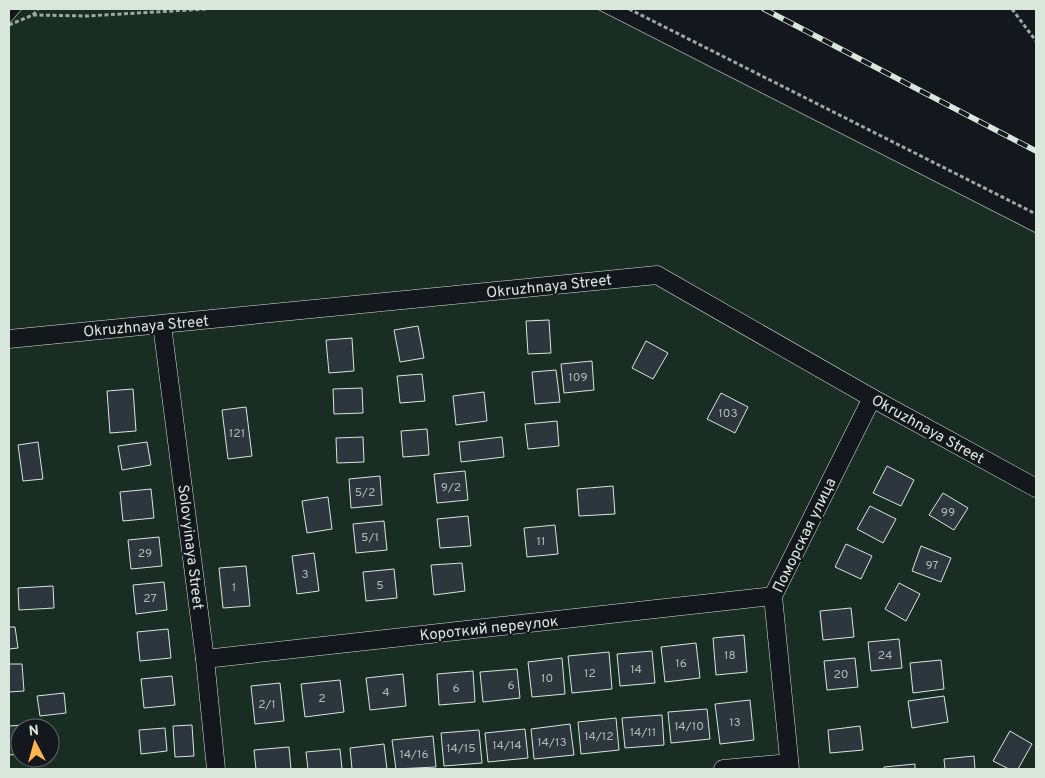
<svg xmlns="http://www.w3.org/2000/svg" width="1045" height="778" font-family="Overpass,sans-serif">
<style>
.green{fill:#1a2d24;stroke:#939e99;fill-rule:evenodd}
.building{fill:#2c363c;stroke:#d8e6dc}
.lines{fill:none;stroke-linecap:round;stroke-linejoin:round}
.street-casing{stroke:#d8e6dc;stroke-width:19}
.path{stroke:#9da8a2;stroke-width:3;stroke-dasharray:4 2.5;stroke-linecap:butt}
.street{stroke:#14181c;stroke-width:18}
.rail-casing{stroke:#d8e6dc;stroke-width:5.5}
.rail{stroke:#14181c;stroke-width:4;stroke-dasharray:11;stroke-linecap:butt}
.labels{text-anchor:middle;stroke-width:4;stroke-linejoin:round;paint-order:stroke}
.number-label{font-size:12px;fill:#adbab4}
.street-label{font-size:15px;fill:#d8e6dc;stroke:#14181c}
</style>
<rect width="100%" height="100%" fill="#14181c"/>
<path class="green" d="M22 9H597L1036 233V769H9V24ZM20 728H50V758H20Z"/>
<g class="building">
<path d="M549 320 551 353 528 354 526 321Z"/>
<path d="M418 326 424 358 400 362 394 330Z"/>
<path d="M352 338 354 371 329 373 326 340Z"/>
<path d="M646 341 668 353 653 379 632 368Z"/>
<path d="M592 361 594 390 564 393 561 364Z"/>
<path d="M556 370 560 402 535 404 532 372Z"/>
<path d="M422 374 425 401 400 403 397 376Z"/>
<path d="M362 388 363 413 334 414 333 389Z"/>
<path d="M133 389 136 431 110 433 107 391Z"/>
<path d="M484 392 487 421 456 425 453 396Z"/>
<path d="M721 393 748 407 735 433 707 419Z"/>
<path d="M246 407 252 456 228 459 222 410Z"/>
<path d="M557 421 559 446 528 449 525 424Z"/>
<path d="M427 429 429 455 403 457 401 431Z"/>
<path d="M363 437 364 462 337 463 336 438Z"/>
<path d="M502 437 504 457 461 462 459 442Z"/>
<path d="M38 442 43 479 23 481 18 445Z"/>
<path d="M147 442 151 465 122 470 118 446Z"/>
<path d="M887 466 914 480 901 506 873 493Z"/>
<path d="M465 471 468 500 437 503 434 474Z"/>
<path d="M380 476 382 505 351 508 349 479Z"/>
<path d="M613 486 615 514 579 516 577 489Z"/>
<path d="M151 489 154 518 123 521 120 492Z"/>
<path d="M943 493 968 508 954 530 929 515Z"/>
<path d="M328 497 332 529 307 533 302 501Z"/>
<path d="M870 506 896 519 883 543 857 529Z"/>
<path d="M468 516 471 546 440 548 437 519Z"/>
<path d="M384 521 387 550 356 553 353 524Z"/>
<path d="M555 525 558 554 527 557 524 528Z"/>
<path d="M159 537 162 566 131 569 128 540Z"/>
<path d="M846 544 872 556 861 579 835 567Z"/>
<path d="M921 546 951 558 941 582 912 571Z"/>
<path d="M314 553 319 591 297 594 292 556Z"/>
<path d="M462 563 465 591 434 595 431 565Z"/>
<path d="M246 566 250 606 223 608 219 568Z"/>
<path d="M394 569 397 598 366 601 363 572Z"/>
<path d="M164 582 167 610 136 614 133 585Z"/>
<path d="M899 583 920 594 906 621 885 609Z"/>
<path d="M53 586 54 608 19 610 18 588Z"/>
<path d="M851 608 854 637 823 640 820 611Z"/>
<path d="M9 627H15L18 648 9 649Z"/>
<path d="M168 629 171 658 140 661 137 632Z"/>
<path d="M744 635 747 672 716 675 713 638Z"/>
<path d="M899 639 902 668 871 671 868 642Z"/>
<path d="M696 643 700 678 665 682 661 647Z"/>
<path d="M652 651 655 683 620 686 617 654Z"/>
<path d="M609 652 612 689 572 693 568 656Z"/>
<path d="M562 658 565 694 532 697 528 662Z"/>
<path d="M855 658 858 687 827 690 824 661Z"/>
<path d="M941 660 944 689 913 693 910 663Z"/>
<path d="M9 664H22L24 691 9 692Z"/>
<path d="M517 669 520 698 483 702 480 672Z"/>
<path d="M473 671 475 702 439 705 437 674Z"/>
<path d="M403 674 406 706 370 710 366 678Z"/>
<path d="M172 676 175 705 144 708 141 679Z"/>
<path d="M340 680 344 712 305 717 301 684Z"/>
<path d="M280 683 284 721 255 724 251 686Z"/>
<path d="M64 693 66 713 40 716 37 696Z"/>
<path d="M944 696 948 722 912 728 908 701Z"/>
<path d="M750 700 754 740 720 744 715 704Z"/>
<path d="M707 709 710 739 671 743 668 712Z"/>
<path d="M662 715 664 745 625 748 622 718Z"/>
<path d="M616 718 619 750 581 754 578 722Z"/>
<path d="M570 724 574 755 534 759 531 729Z"/>
<path d="M23 725V728H20V754L9 755V726Z"/>
<path d="M192 725 194 756 175 757 173 726Z"/>
<path d="M860 726 863 750 830 753 828 730Z"/>
<path d="M165 728 167 751 141 754 139 730Z"/>
<path d="M525 729 528 758 488 762 485 733Z"/>
<path d="M479 730 482 763 444 766 441 733Z"/>
<path d="M1010 731 1032 744 1018 769H1009L993 761Z"/>
<path d="M433 736 436 767 396 769 392 740Z"/>
<path d="M384 744 387 769H352L350 748Z"/>
<path d="M289 747 291 769H256L254 750Z"/>
<path d="M340 749 342 769H308L306 752Z"/>
<path d="M974 756 975 769H945L944 759Z"/>
<path d="M915 764V769H884V767Z"/>
</g>
<g class="lines">
<defs>
<g id="street">
<path d="M162 325 205 659 216 769"/>
<path d="M9 339 657 275 872 398 1036 488"/>
<path d="M205 659 773 596"/>
<path d="M723 769 789 763"/>
<path d="M790 769 773 596 872 398"/>
</g>
</defs>
<use href="#street" class="street-casing"/>
<g class="path">
<path d="M629 9 1036 214"/>
<path d="M1012 9 1036 41"/>
<path d="M33 15 87 16 207 9"/>
<path d="M9 25 33 15 38 9"/>
</g>
<use href="#street" class="street"/>
<defs>
<path id="rail" d="M764 9 1036 151"/>
</defs>
<use href="#rail" class="rail-casing"/>
<use href="#rail" class="rail"/>
</g>
<g class="labels">
<g class="number-label">
<text x="578" y="381">109</text>
<text x="728" y="417">103</text>
<text x="237" y="437">121</text>
<text x="451" y="491">9/2</text>
<text x="365" y="496">5/2</text>
<text x="948" y="516">99</text>
<text x="370" y="541">5/1</text>
<text x="541" y="545">11</text>
<text x="145" y="557">29</text>
<text x="932" y="569">97</text>
<text x="305" y="578">3</text>
<text x="380" y="589">5</text>
<text x="234" y="591">1</text>
<text x="150" y="602">27</text>
<text x="730" y="659">18</text>
<text x="885" y="659">24</text>
<text x="681" y="667">16</text>
<text x="636" y="673">14</text>
<text x="590" y="677">12</text>
<text x="841" y="678">20</text>
<text x="547" y="682">10</text>
<text x="511" y="689">6</text>
<text x="456" y="692">6</text>
<text x="386" y="696">4</text>
<text x="322" y="702">2</text>
<text x="267" y="708">2/1</text>
<text x="735" y="726">13</text>
<text x="689" y="730">14/10</text>
<text x="643" y="736">14/11</text>
<text x="599" y="740">14/12</text>
<text x="552" y="746">14/13</text>
<text x="507" y="749">14/14</text>
<text x="461" y="752">14/15</text>
<text x="414" y="758">14/16</text>
</g>
<g class="street-label">
<text transform="translate(549 286) rotate(-6)" y="5">Okruzhnaya Street</text>
<text transform="translate(146 326) rotate(-5)" y="5">Okruzhnaya Street</text>
<text transform="translate(928 429) rotate(29)" y="5">Okruzhnaya Street</text>
<text transform="translate(804 535) rotate(-64)" y="5">Поморская улица</text>
<text transform="translate(191 547) rotate(83)" y="5">Solovyinaya Street</text>
<text transform="translate(489 628) rotate(-6)" y="5">Короткий переулок</text>
</g>
</g>
<rect width="1045" height="778" fill="none" stroke="#d8e6dc" stroke-width="20"/>
<g transform="translate(35 743) rotate(354)"><circle r="24" fill="#14181c" stroke="#626a69"/>
<path d="M0-4L9 19L0 12L-9 19Z" fill="#ffb74d"/>
<text y="-8" font-size="14" font-weight="bold" text-anchor="middle" fill="#d8e6dc">N</text>
</g>
</svg>
